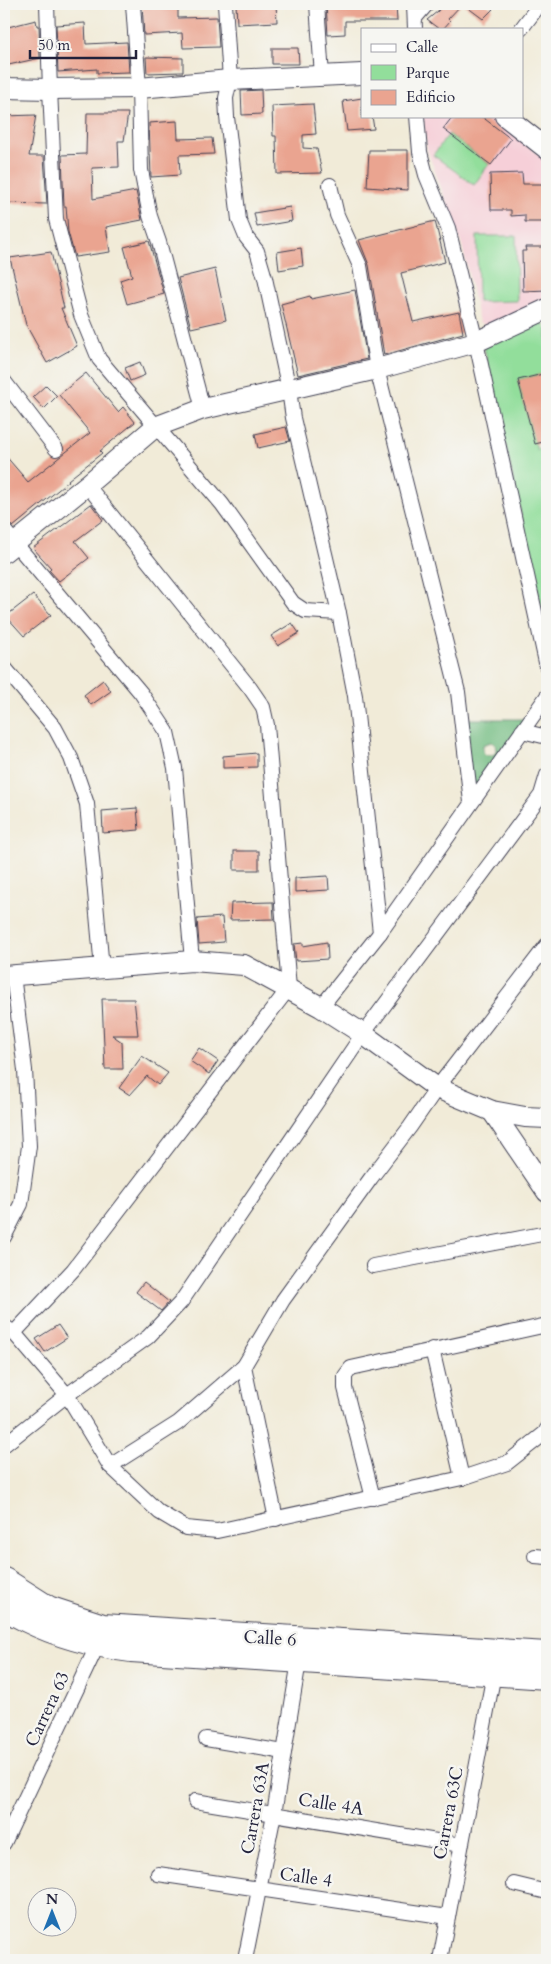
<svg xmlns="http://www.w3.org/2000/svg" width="551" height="1964" font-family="Cardo,serif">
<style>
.built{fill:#f6cfd8}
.green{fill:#92de9b;stroke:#5a806b}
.forest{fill:#75bd83;stroke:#4c705f;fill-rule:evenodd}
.building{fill:#eaa490}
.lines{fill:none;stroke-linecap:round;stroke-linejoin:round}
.street-casing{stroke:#414053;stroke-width:16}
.secondary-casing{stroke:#414053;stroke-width:22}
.highway-casing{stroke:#414053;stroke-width:28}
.street{stroke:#fff;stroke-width:14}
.secondary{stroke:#fff;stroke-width:20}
.highway{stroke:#fff;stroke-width:26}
.labels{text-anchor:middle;stroke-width:5;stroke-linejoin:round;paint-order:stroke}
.street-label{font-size:18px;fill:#22223b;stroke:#f6f6f2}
</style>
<rect width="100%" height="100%" fill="#f6f6f2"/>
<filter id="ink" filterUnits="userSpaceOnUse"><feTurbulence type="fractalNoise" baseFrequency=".02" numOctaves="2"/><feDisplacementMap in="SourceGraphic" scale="10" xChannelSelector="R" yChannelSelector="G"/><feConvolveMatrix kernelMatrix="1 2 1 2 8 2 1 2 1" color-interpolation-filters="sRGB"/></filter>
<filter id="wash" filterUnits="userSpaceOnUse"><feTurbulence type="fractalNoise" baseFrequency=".0096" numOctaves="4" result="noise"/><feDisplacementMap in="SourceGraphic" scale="20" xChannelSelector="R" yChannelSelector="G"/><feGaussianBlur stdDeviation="1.12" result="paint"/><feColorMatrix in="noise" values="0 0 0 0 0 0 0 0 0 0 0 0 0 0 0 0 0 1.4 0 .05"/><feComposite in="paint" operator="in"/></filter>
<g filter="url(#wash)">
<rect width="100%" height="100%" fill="#f1ebd8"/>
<path class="built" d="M423 116H490L547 161V304L492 329 479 322 462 245 427 149Z"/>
<g class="green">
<path d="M449 134 489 164 474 185 433 155Z"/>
<path d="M477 236H516L517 301 478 302Z"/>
<path d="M541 320 547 330V373L518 380 537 450 547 447V632L484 347Z"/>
</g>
<path class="forest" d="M461 719H531L471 802ZM491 742 495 744 496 751 493 755H486L483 752V745Z"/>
<g id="blocks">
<g class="building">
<path d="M142 4H178V18L217 17 219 47 183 48 182 33 144 35Z"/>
<path d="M236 4H276L277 22 237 24Z"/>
<path d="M326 4H396L397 21H345V34L328 35Z"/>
<path d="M443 4H462L448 19 450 21 443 29H439L427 20 438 11Z"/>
<path d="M463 4H486L493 9 483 19Z"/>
<path d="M36 20 37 26H39L40 58 4 66V28Z"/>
<path d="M85 23 86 44 127 42 129 72 97 73V69L58 72 56 25Z"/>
<path d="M272 48H298L299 64H272Z"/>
<path d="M146 57 183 58V72L147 73Z"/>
<path d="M261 90 262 114 242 115 241 91Z"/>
<path d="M362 98V116H372L374 129 347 131 343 101Z"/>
<path d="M313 104 316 134 303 135V148L317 149 322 173 277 174 276 136H273L272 106Z"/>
<path d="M87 113H128L124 141H118L119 167 92 168 93 199 136 191 142 220 106 227 110 252 75 257 68 232 66 206H64L62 155 86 154Z"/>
<path d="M36 115 29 156H44L47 204 4 203V116Z"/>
<path d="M453 116H481L511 139 491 165 443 129Z"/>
<path d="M177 121 178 139 212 138 214 154 179 155 180 175 151 177 149 123Z"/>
<path d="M369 150H408V190L367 187Z"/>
<path d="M522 173 523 184H547V222H525V215L511 216V210H491L490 174Z"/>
<path d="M290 207 292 221 257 227 254 213Z"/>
<path d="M435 221 445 262 401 273 413 322 459 312 463 333 384 355 369 265 359 240Z"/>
<path d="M149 241 164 294 127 304 120 280 132 276 124 247Z"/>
<path d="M525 247H547V290L523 291 522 251H526Z"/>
<path d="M301 248 303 266 279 270 277 252Z"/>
<path d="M51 252 64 308H61L77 346 47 363 26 325 10 258Z"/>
<path d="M215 269 226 320 191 328 178 278Z"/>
<path d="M355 290 367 359 298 375 281 304 310 296 311 299Z"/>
<path d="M140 362 145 375 130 381 125 368Z"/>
<path d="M86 373 118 412 123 407 135 422 100 451 102 453 68 480 69 481 13 527 7 522 4 521V454L28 482 90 433 59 395Z"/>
<path d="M547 373V441L535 444 518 380Z"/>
<path d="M46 385 57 396 44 409 33 397Z"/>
<path d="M286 427 290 441 258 448 255 434Z"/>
<path d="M91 504 103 520 75 541 89 558 59 581 49 570 51 568 33 548Z"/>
<path d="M33 595 51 615 24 636 6 616Z"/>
<path d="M292 623 299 633 278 646 271 636Z"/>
<path d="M103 680 111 691 91 705 84 695Z"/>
<path d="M257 753V767L223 768V756Z"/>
<path d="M137 808 139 830 103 833 102 811Z"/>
<rect x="234" y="851" width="25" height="19"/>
<path d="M328 876 329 890 295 892V878Z"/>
<path d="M273 902 274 919 230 920 231 903Z"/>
<path d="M222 917 224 942 199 944 197 919Z"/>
<path d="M327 942 328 959 296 961 294 944 303 943V946Z"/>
<path d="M102 999H134L138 1035H112L122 1042 123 1069H105Z"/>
<path d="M199 1048 218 1061 209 1074 190 1061Z"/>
<path d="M142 1056 168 1073 158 1085 147 1076 130 1095 119 1088Z"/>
<path d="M144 1282 169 1302 161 1311 136 1292Z"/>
<path d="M58 1325 67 1338 45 1352 36 1339Z"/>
</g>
</g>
</g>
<g filter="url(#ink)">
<use href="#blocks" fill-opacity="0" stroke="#414053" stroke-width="1"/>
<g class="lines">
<defs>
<g id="street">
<path d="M47 4 50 89 56 219 81 315 99 359 222 504 293 603 305 611 339 613"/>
<path d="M133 4 139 88 141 170 150 216 159 242 203 409"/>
<path d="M225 4 230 80 226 98 227 117 239 220 246 237 257 251 265 278 289 390 293 418 339 613 355 696 380 933"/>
<path d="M317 4 322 76"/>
<path d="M414 4 415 29"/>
<path d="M415 18 427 4"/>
<path d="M521 29 540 4"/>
<path d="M417 116 420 152 426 175 448 228 476 342 547 667"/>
<path d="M330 185 337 215 360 266 377 369 458 692 471 802"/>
<path d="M4 381 56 449"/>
<path d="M4 530 141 693 167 732 175 768 192 961"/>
<path d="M4 667 55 728 71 758 87 804 102 969"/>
<path d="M522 731 547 737"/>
<path d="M321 1007 380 933 547 696"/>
<path d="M4 1237 21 1204 29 1146 25 1070 13 975"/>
<path d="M373 1266 547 1233"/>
<path d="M4 1326 14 1333 67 1395 110 1466 159 1512 186 1528 217 1531 462 1478 507 1463 545 1433 547 1429"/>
<path d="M14 1333 73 1270 289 988 267 725 263 707 250 688 87 485"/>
<path d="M432 1349 462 1478"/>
<path d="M244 1366 276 1519"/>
<path d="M4 1445 67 1395 148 1337 181 1302 363 1034 541 795 547 775"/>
<path d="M110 1466 178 1423 244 1366 283 1300 371 1178 410 1127 437 1088 547 945"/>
<path d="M373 1498 345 1388V1376L351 1368 547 1325"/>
<path d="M535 1556 547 1557"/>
<path d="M206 1739 284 1752"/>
<path d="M195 1801 461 1845"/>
<path d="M4 1843 98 1644"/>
<path d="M158 1874 448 1917"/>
<path d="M514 1884 547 1892"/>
<path d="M245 1960 274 1814 299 1661"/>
<path d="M440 1960 494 1673"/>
</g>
<g id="secondary">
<path d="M4 88 50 89 139 88 230 80 362 74"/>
<path d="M505 116 547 149"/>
<path d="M4 552 87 485 155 427 203 409 377 369 476 342 547 309"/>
<path d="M4 976 192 961 244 965 321 1007 363 1034 437 1088 492 1111 525 1117 547 1118"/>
<path d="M492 1111 547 1192"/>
</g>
<g id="highway">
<path d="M4 1581 48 1609 103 1627 547 1655"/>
<path d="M4 1605C10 1611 19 1615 27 1619 61 1636 94 1644 131 1649L547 1676"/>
</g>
</defs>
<use href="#street" class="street-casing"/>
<use href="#secondary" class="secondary-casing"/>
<use href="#highway" class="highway-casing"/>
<use href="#street" class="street"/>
<use href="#secondary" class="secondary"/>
<use href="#highway" class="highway"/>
</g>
</g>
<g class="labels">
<g class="street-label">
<text transform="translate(270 1638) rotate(3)" y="6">Calle 6</text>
<text transform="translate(47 1709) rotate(-65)" y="6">Carrera 63</text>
<text transform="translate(331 1804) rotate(9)" y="6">Calle 4A</text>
<text transform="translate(255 1808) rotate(-80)" y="6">Carrera 63A</text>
<text transform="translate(448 1813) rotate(-79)" y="6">Carrera 63C</text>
<text transform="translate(306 1877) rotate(8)" y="6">Calle 4</text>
</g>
</g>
<rect width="551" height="1964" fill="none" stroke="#f6f6f2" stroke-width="20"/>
<rect x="361" y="28" width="162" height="90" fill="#f6f6f2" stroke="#a1a1a9"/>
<rect x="371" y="44" width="25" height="8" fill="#ffffff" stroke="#a1a1a9"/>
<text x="406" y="52" font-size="15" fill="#22223b">Calle</text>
<rect x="371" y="65" width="25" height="15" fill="#92de9b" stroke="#a1a1a9"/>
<text x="406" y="78" font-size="15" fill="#22223b">Parque</text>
<rect x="371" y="90" width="25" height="15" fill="#eaa490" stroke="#a1a1a9"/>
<text x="406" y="102" font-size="15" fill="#22223b">Edificio</text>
<g transform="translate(52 1912)"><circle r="24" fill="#f6f6f2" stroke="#a1a1a9"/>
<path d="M0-4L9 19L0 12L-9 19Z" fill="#1f6fb2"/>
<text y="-8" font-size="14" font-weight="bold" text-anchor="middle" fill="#22223b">N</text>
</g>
<path d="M30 50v8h106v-8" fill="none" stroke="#22223b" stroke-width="2.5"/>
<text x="38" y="50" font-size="15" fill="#22223b" stroke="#f6f6f2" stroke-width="4" paint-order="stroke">50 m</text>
</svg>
